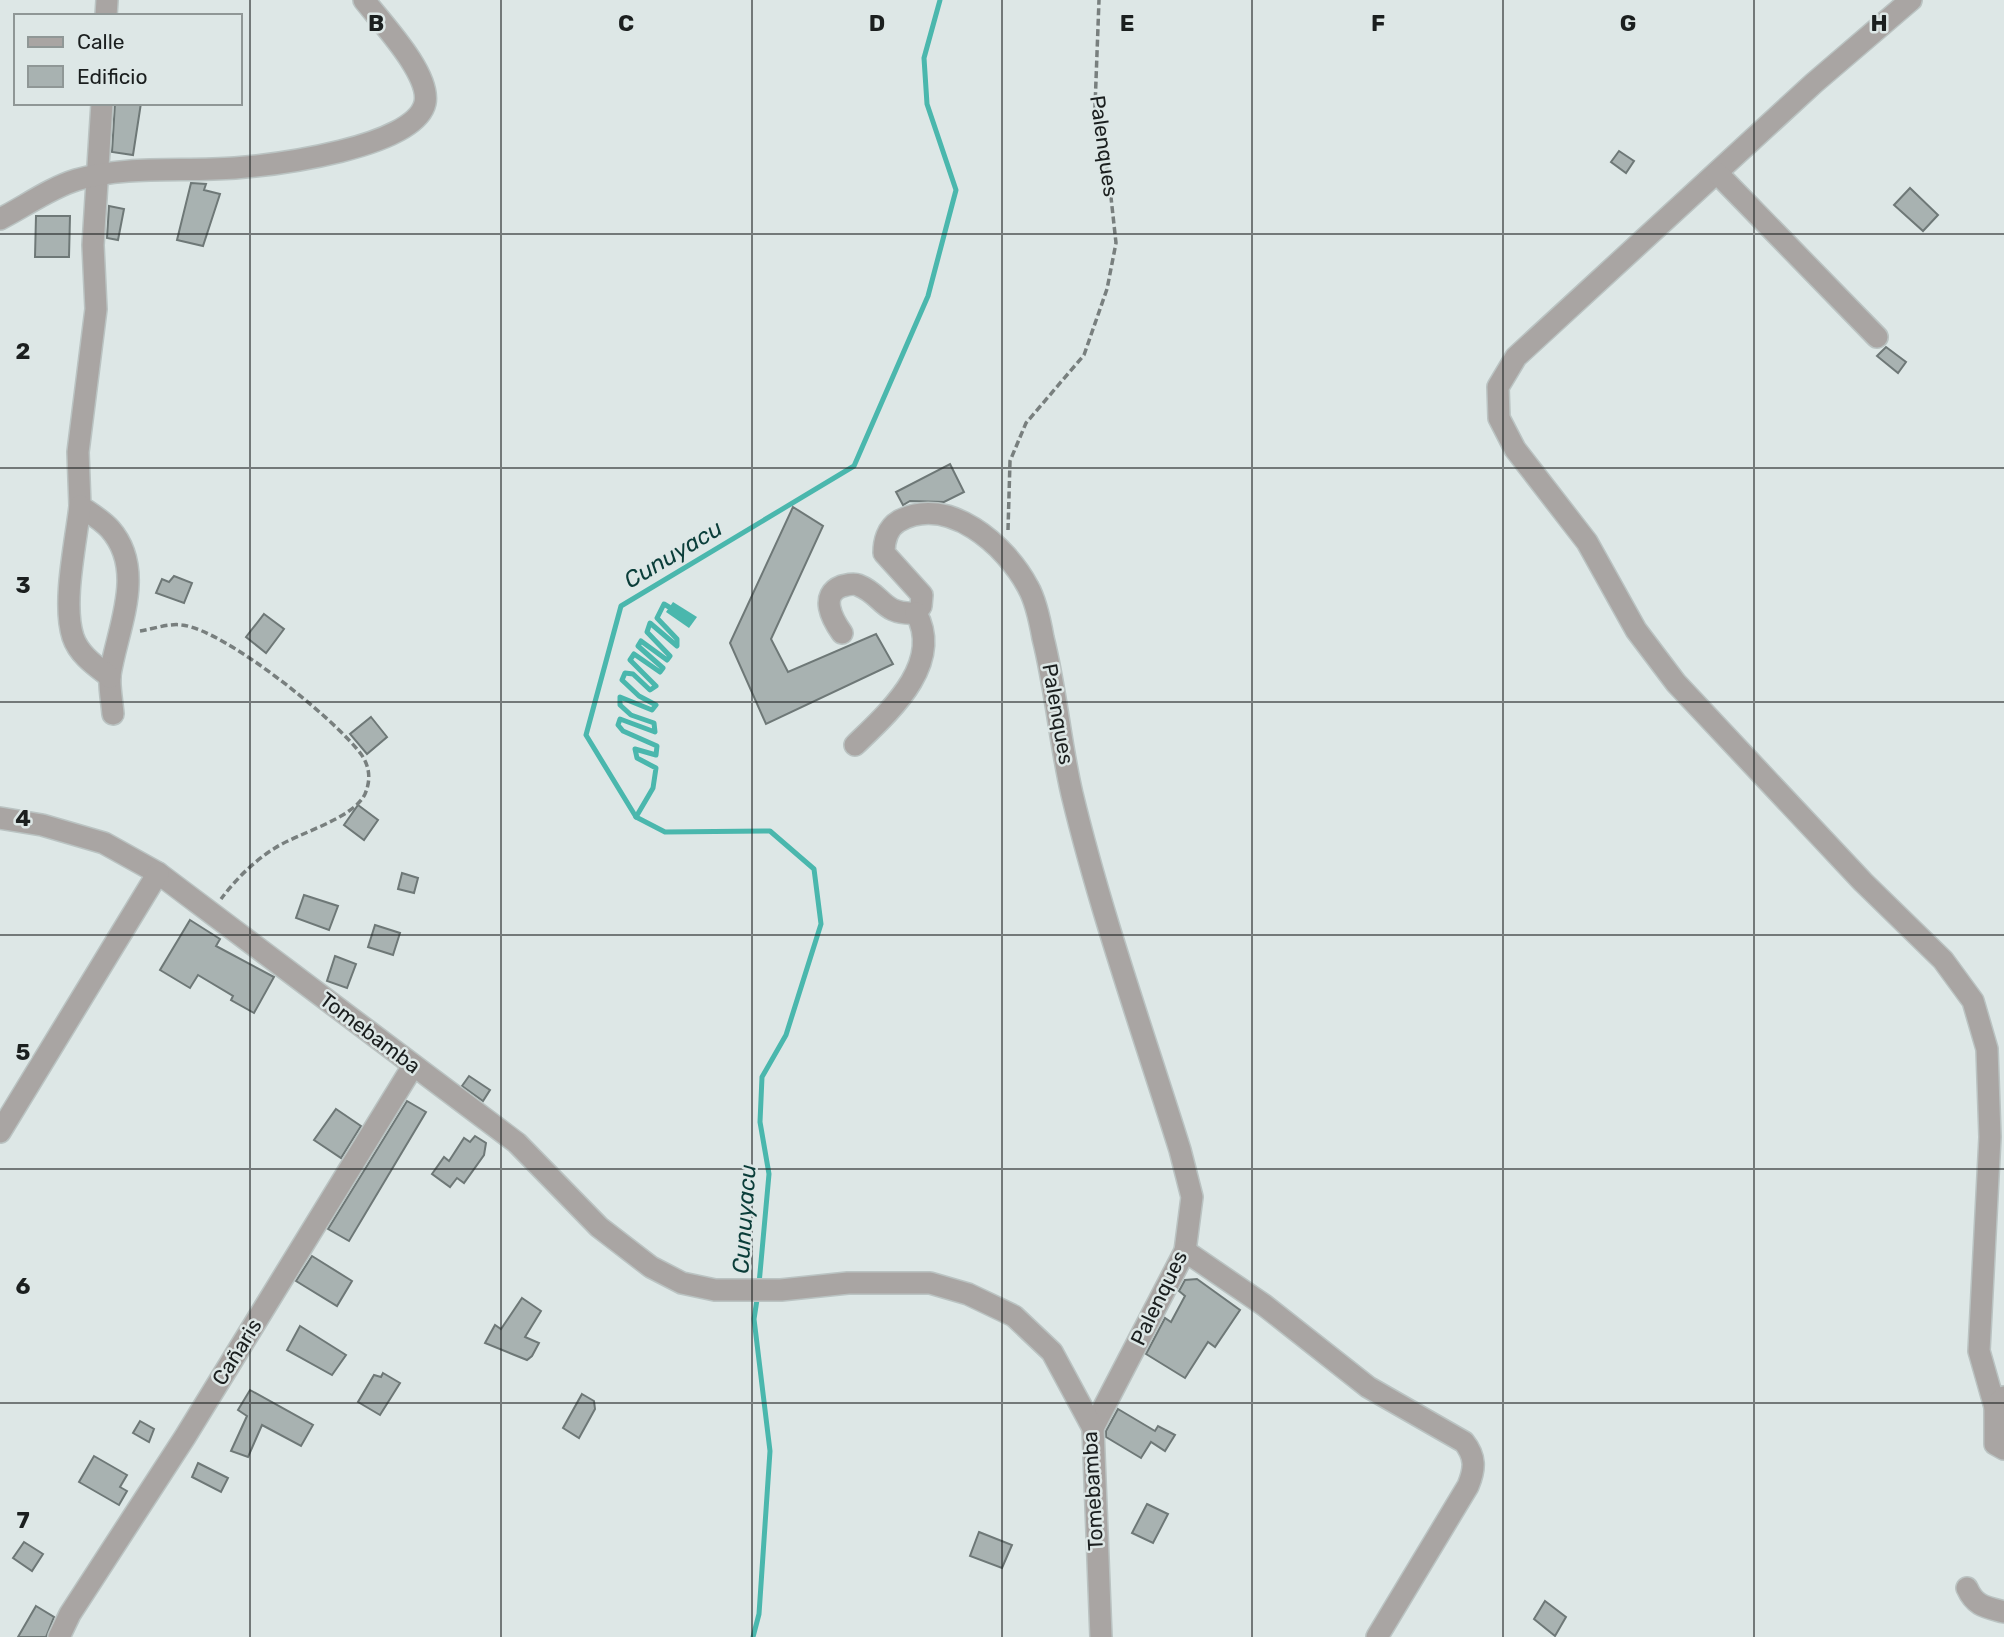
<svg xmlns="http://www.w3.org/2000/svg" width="2004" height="1637" font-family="Rubik,sans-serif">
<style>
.water{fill:#4ab7ad}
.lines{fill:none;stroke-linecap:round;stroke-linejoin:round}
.stream{stroke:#4ab7ad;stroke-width:5}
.building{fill:#a8b2b1;stroke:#6e7877;stroke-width:2}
.minor-casing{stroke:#bac3c2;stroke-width:24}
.path{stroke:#787f7e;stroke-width:3.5;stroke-dasharray:7 3.5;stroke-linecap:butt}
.minor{stroke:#a9a5a3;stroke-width:21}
.grid{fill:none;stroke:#1b1f1f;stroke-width:2;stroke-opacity:0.55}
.labels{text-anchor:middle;stroke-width:5;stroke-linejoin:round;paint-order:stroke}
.street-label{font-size:21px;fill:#1b1f1f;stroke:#dde7e6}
.water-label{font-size:23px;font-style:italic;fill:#0a3d39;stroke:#dde7e6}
.grid-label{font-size:23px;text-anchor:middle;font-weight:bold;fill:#1b1f1f;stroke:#dde7e6;stroke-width:5;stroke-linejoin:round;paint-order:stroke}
</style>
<rect width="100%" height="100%" fill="#dde7e6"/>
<path class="water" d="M673 602 697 617 689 628 666 612Z"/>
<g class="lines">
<g class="stream">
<path d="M636 817 653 788 656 768 637 758 635 749 656 755 657 746 623 731 618 725 620 719 655 732 654 723 631 715 620 705V697L652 710 656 705 639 696 622 680 625 673 633 674 650 690 656 686 630 660 634 654 660 672 663 668 638 646 641 641 667 660 670 656 647 632 650 623 677 646V639L657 618 664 604 669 607"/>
<path d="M759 1284 769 1174 760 1122 762 1077 786 1035 821 924 814 869 770 831 665 832 636 817 586 735 621 606 854 466 928 296 956 190 927 104 924 58 940 0"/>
<path d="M753 1637 759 1614 770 1451 754 1319 758 1293"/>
</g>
</g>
<g class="building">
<path d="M115 103H141L133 155 112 152Z"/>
<path d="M1619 151 1634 161 1626 173 1611 162Z"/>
<path d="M191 183 206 184 204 190 220 194 203 246 177 240Z"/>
<path d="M1910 188 1938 215 1923 231 1894 205Z"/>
<path d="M109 206 124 209 118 240 107 238Z"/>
<path d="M36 216H70L69 257H35Z"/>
<path d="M1886 347 1906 362 1898 373 1877 356Z"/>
<path d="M950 464 964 492 944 502 910 501 903 505 896 492Z"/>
<path d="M793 507 823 526 771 639 788 672 876 634 893 664 766 724 730 643Z"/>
<path d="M174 576 192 583 184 603 156 593 162 579 169 582Z"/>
<path d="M264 614 284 629 266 653 246 637Z"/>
<path d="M371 717 387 737 367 754 350 734Z"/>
<path d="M358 805 378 820 364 840 344 825Z"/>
<path d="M402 873 418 878 414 893 398 889Z"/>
<path d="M304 895 338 906 329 930 296 918Z"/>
<path d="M190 920 220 939 216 946 274 977 254 1013 231 1000 233 996 198 975 190 988 160 970Z"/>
<path d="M375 925 400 933 393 955 368 947Z"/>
<path d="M335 956 356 964 347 988 327 981Z"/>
<path d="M469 1076 490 1090 483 1101 462 1086Z"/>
<path d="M407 1101 426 1112 349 1241 328 1229Z"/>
<path d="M336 1109 361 1126 341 1158 314 1140Z"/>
<path d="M475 1136 486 1143 484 1155 464 1183 457 1178 450 1187 432 1174 444 1157 449 1161 464 1138 470 1142Z"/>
<path d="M312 1256 352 1281 337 1306 296 1281Z"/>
<path d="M1197 1279 1240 1310 1215 1347 1208 1342 1185 1378 1146 1354 1165 1318 1171 1322 1185 1296 1179 1291 1185 1280Z"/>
<path d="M522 1298 541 1311 525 1337 539 1343 532 1356 527 1360 485 1343 495 1325 501 1329Z"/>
<path d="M300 1326 346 1355 332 1375 287 1350Z"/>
<path d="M383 1373 400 1383 380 1415 358 1402 374 1375 381 1377Z"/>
<path d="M250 1390 313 1425 301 1446 262 1425 248 1457 231 1451 247 1416 238 1410Z"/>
<path d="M582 1394 594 1401 595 1409 579 1438 563 1428Z"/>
<path d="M1118 1409 1155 1431 1158 1426 1175 1435 1165 1451 1151 1442 1141 1458 1106 1437V1431Z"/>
<path d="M140 1421 154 1429 149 1442 133 1433Z"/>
<path d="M94 1456 127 1475 120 1487 127 1491 119 1505 79 1482Z"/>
<path d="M198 1463 228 1478 221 1492 192 1477Z"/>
<path d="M1147 1504 1168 1514 1153 1543 1132 1533Z"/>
<path d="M979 1532 1012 1545 1002 1568 970 1556Z"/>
<path d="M24 1542 43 1554 32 1571 13 1558Z"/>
<path d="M1545 1601 1566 1617 1555 1636 1534 1619Z"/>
<path d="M36 1606 54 1617 46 1637H18Z"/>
</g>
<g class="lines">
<defs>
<g id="minor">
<path d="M1911 0 1814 83 1516 357 1498 387 1499 418 1515 449 1587 542 1636 630 1676 683 1863 882 1943 960 1973 1001 1987 1049 1990 1137 1979 1351 1995 1407"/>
<path d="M106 16 107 0"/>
<path d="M102 103 93 245 96 309 78 452 80 506C90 513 102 520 110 529 147 571 117 629 110 675 109 687 112 702 113 714"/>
<path d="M1717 173 1877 337"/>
<path d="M0 219C24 207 50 188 76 180 126 165 183 172 235 168 273 165 415 148 425 103 431 74 381 22 364 0"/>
<path d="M80 506C76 542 62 603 73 637 79 655 96 666 110 677"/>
<path d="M842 633C832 619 819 595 842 586 847 585 853 583 858 585 884 595 881 615 916 613L921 606 922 595 884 553C884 542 887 528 899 521 948 494 1006 545 1028 587 1036 601 1040 621 1043 638 1056 689 1060 743 1072 794 1101 914 1143 1032 1180 1150L1192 1197 1185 1251 1093 1428"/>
<path d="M855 745C889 712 944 664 916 613"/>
<path d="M0 818 42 825 104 843 158 873 517 1143 599 1227 651 1267 682 1283 715 1290H781L848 1283H930L968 1294 1014 1316 1052 1352 1093 1428 1101 1637"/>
<path d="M0 1132 158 873"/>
<path d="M1185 1251 1264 1305 1368 1387 1464 1442C1476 1457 1475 1469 1468 1486L1377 1637"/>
<path d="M2004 1397 1995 1407V1444L2004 1449"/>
<path d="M1967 1588C1975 1606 1985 1607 2004 1612"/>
<path d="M59 1637 70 1614 185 1437 413 1066"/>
</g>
</defs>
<use href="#minor" class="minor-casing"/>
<g class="path">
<path d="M1008 530 1010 461 1026 423 1084 355 1107 289 1116 243 1109 179 1095 107 1099 0"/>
<path d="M140 631C153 629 169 623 182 625 225 630 335 719 361 754 370 767 371 780 365 794 353 819 298 833 275 848 254 861 236 879 221 899"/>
</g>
<use href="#minor" class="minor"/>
</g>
<path class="grid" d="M250 0V1637M501 0V1637M752 0V1637M1002 0V1637M1252 0V1637M1503 0V1637M1754 0V1637M0 234H2004M0 468H2004M0 702H2004M0 935H2004M0 1169H2004M0 1403H2004"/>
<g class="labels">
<g class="street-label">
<text transform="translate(1104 146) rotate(82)" y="7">Palenques</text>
<text transform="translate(1058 714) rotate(80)" y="7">Palenques</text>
<text transform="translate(370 1033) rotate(37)" y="7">Tomebamba</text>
<text transform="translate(1159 1298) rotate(-64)" y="7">Palenques</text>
<text transform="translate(237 1352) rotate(-58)" y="7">Cañaris</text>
<text transform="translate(1093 1491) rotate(-93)" y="7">Tomebamba</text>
</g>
<g class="water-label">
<text transform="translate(673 554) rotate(-31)" y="8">Cunuyacu</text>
<text transform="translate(744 1219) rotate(-86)" y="8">Cunuyacu</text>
</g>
</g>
<g class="grid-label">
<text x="376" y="31">B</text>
<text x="626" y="31">C</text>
<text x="877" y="31">D</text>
<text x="1127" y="31">E</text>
<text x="1378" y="31">F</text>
<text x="1628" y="31">G</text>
<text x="1879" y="31">H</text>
<text x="23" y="359">2</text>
<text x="23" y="593">3</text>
<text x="23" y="826">4</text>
<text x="23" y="1060">5</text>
<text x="23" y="1294">6</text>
<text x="23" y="1528">7</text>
</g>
<rect x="14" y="14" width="228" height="91" fill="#dde7e6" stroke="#8f9796" stroke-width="2"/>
<rect x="28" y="37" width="35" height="10" fill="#a9a5a3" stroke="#8f9796" stroke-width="2"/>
<text x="77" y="49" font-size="21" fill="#1b1f1f">Calle</text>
<rect x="28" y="66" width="35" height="21" fill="#a8b2b1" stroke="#8f9796" stroke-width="2"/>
<text x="77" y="84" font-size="21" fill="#1b1f1f">Edificio</text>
</svg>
